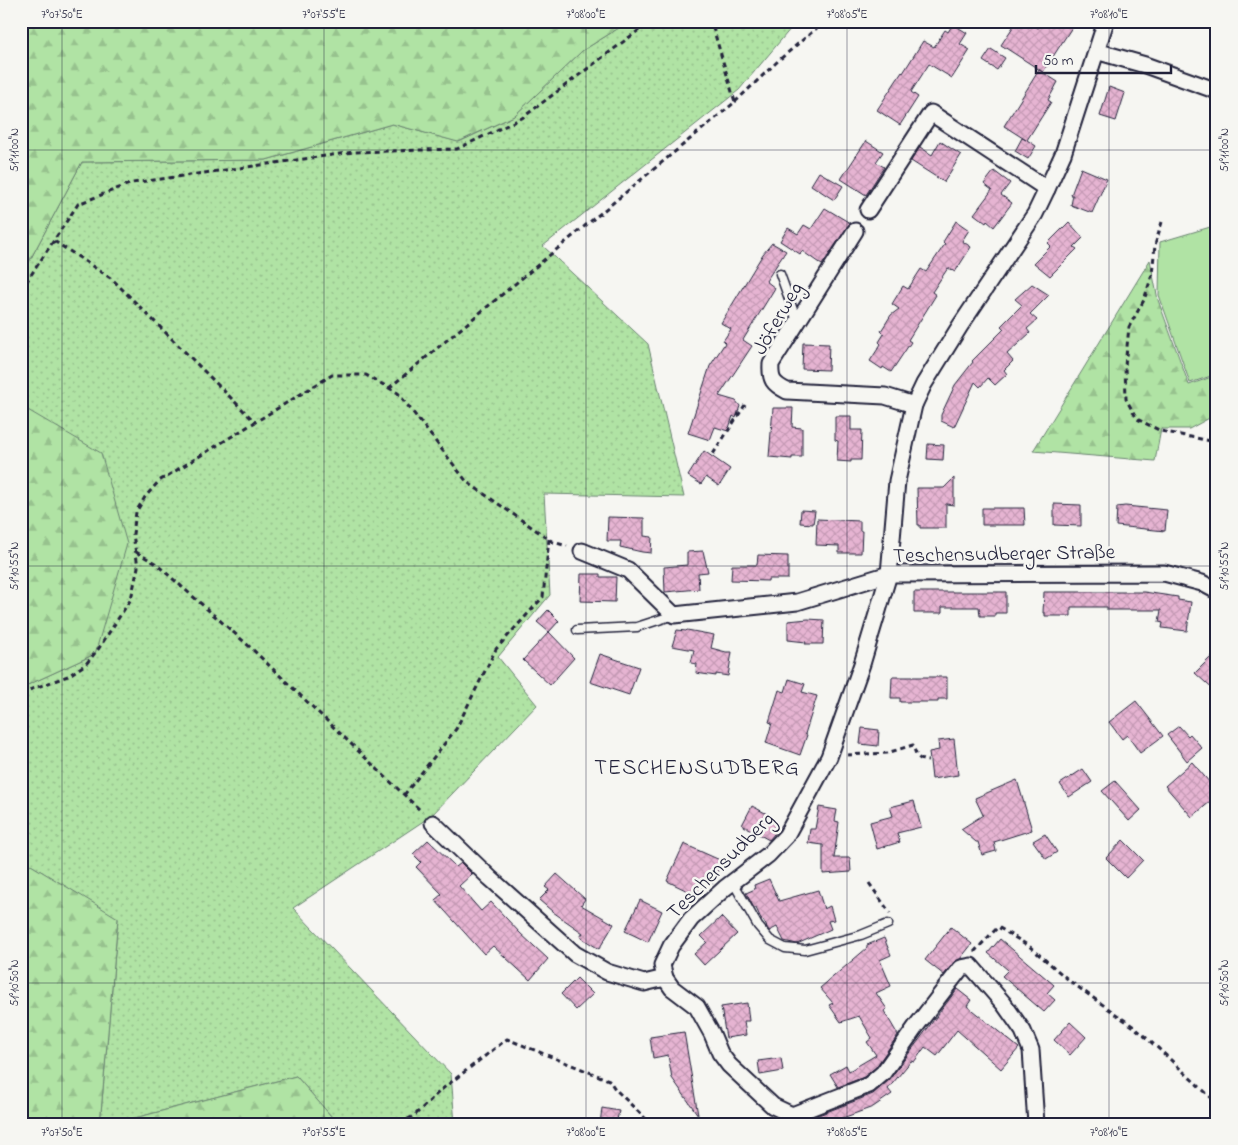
<svg xmlns="http://www.w3.org/2000/svg" width="1238" height="1145" font-family="'Indie Flower',sans-serif">
<style>
.grass{fill:url(#grass-dots);stroke:#698270}
.forest{fill:url(#forest-firs);stroke:#698270}
.park{fill:#b0e3a4;stroke:#698270}
.building{fill:url(#building-cross-hatch);stroke:#22223b}
.lines{fill:none;stroke-linecap:round;stroke-linejoin:round}
.lane-casing{stroke:#22223b;stroke-width:11}
.street-casing{stroke:#22223b;stroke-width:19}
.path{stroke:#22223b;stroke-width:3;stroke-dasharray:5 4;stroke-linecap:butt}
.lane{stroke:#f6f6f2;stroke-width:8}
.street{stroke:#f6f6f2;stroke-width:15}
.ticks{fill:none;stroke:#22223b;stroke-width:1;stroke-opacity:0.45}
.labels{text-anchor:middle;stroke-width:5;stroke-linejoin:round;paint-order:stroke}
.street-label{font-size:21px;fill:#22223b;stroke:#f6f6f2}
.neighbourhood-label{font-size:22px;letter-spacing:1px;fill:#22223b;stroke:#f6f6f2}
.neatline{fill:none;stroke:#22223b;stroke-width:2}
.ticks-label{font-size:12px;text-anchor:middle;fill:#22223b}
</style>
<defs>
<pattern id="grass-dots" width="8" height="8" patternUnits="userSpaceOnUse" patternTransform="scale(1.25)"><rect width="8" height="8" fill="#b0e3a4"/><path d="M2 2h.1M6 6h.1" fill="none" stroke="#97c28e" stroke-width="1.8" stroke-linecap="round"/></pattern>
<pattern id="forest-firs" width="22" height="20" patternUnits="userSpaceOnUse" patternTransform="scale(1.25)"><rect width="22" height="20" fill="#b0e3a4"/><path d="M5 1l3.5 6h-7zM16 11l3.5 6h-7z" fill="#97c28e"/></pattern>
<pattern id="building-cross-hatch" width="8" height="8" patternUnits="userSpaceOnUse" patternTransform="scale(1.25)"><rect width="8" height="8" fill="#e6b4d2"/><path d="M0 0l8 8M0 8l8-8" fill="none" stroke="#c59ab5"/></pattern>
</defs>
<rect width="100%" height="100%" fill="#f6f6f2"/>
<filter id="ink" filterUnits="userSpaceOnUse"><feTurbulence type="fractalNoise" baseFrequency=".02" numOctaves="2"/><feDisplacementMap in="SourceGraphic" scale="10" xChannelSelector="R" yChannelSelector="G"/><feConvolveMatrix kernelMatrix="1 2 1 2 8 2 1 2 1" color-interpolation-filters="sRGB"/></filter>
<g filter="url(#ink)">
<path class="grass" d="M630 21H797L739 90 543 246 648 344 684 497 544 494 550 595 498 657 537 705 431 816 293 908 451 1074 455 1124H338L296 1076 112 1124H100L118 919 21 859V688L95 654 21 406V277L82 162 266 160 392 124 459 142 514 116 582 51Z"/>
<g class="forest">
<path d="M21 21H630L582 51 514 116 458 142 392 124 266 160 82 162 21 277Z"/>
<path d="M1150 260 1158 300 1189 385 1217 375V414L1189 429H1161L1155 461 1033 451Z"/>
<path d="M21 406 101 453 127 544 95 654 21 688Z"/>
<path d="M21 859 118 918 100 1124H21Z"/>
<path d="M296 1076 338 1124H112Z"/>
</g>
<path class="park" d="M1217 225V374L1190 383 1159 295 1160 242Z"/>
<g class="building">
<path d="M1017 21H1027L1038 28 1043 21H1076L1043 72 1001 45Z"/>
<path d="M953 24 967 33 960 44 970 50 952 78 929 64 911 92 918 97 900 125 877 110 902 72 903 73 923 41 934 47 945 30 948 32Z"/>
<path d="M991 49 1005 58 997 70 983 61Z"/>
<path d="M1039 70 1058 82 1048 100 1051 102 1027 140 1036 146 1028 159 1015 151 1022 138 1026 140 1004 126Z"/>
<path d="M1109 87 1125 93 1116 121 1100 116Z"/>
<path d="M866 141 883 152 876 162 884 167 866 195 841 179Z"/>
<path d="M940 141 961 155 944 182 911 161 920 147 932 155Z"/>
<path d="M1081 168 1107 179 1092 213 1071 205 1073 195H1071Z"/>
<path d="M994 171 1010 183 1001 195 1012 203 994 227 987 221 986 223 974 214 992 190 984 184Z"/>
<path d="M819 172 843 186 834 200 811 185Z"/>
<path d="M825 208 850 223 822 265 802 251 800 254 780 241 788 228 798 234 804 225 811 229Z"/>
<path d="M956 221 969 230 962 241 971 247 955 272 948 268 932 292 936 295 908 340 911 342 891 372 883 367 882 369 870 361 881 344 879 342 884 334 881 331 891 315 899 309 892 304 903 286 908 289 921 269 926 272 945 244 943 242Z"/>
<path d="M1069 222 1083 238 1074 247 1077 249 1050 276 1034 263 1051 246 1048 243Z"/>
<path d="M772 243 786 251 766 281 775 288 743 340 752 346 719 396 736 401 740 406 736 418 733 416 728 431 715 427 710 440 688 433 710 366 725 343 723 341 731 329 721 323 763 254Z"/>
<path d="M1032 284 1049 295 1030 314 1037 320 1027 329 1030 333 1007 354 1013 361 1004 370 1007 374 995 385 988 378 980 387 975 382 954 427 941 421V415L955 385 973 362 972 361 1004 329 1001 326 1022 305 1015 299Z"/>
<path d="M803 343 829 344 828 370 802 369Z"/>
<path d="M773 408H793L792 427 802 428V457H792V459L769 457Z"/>
<path d="M835 416H851V430H862L861 460H851V462L837 461 838 441 835 440Z"/>
<path d="M928 444 944 445 943 460 927 459Z"/>
<path d="M704 451 730 469 719 486 706 477 701 484 688 476Z"/>
<path d="M954 478V505L946 504V528H920V525H918L917 488H944Z"/>
<path d="M1054 504 1081 505V526L1054 525Z"/>
<path d="M1125 506 1167 510 1165 531 1116 526 1117 507Z"/>
<path d="M982 508H1024L1025 525H982Z"/>
<path d="M801 510 815 511 813 524 800 523Z"/>
<path d="M608 517 644 518V536L652 537 651 553 642 552 620 547 621 541H607Z"/>
<path d="M817 519 860 521V531H862L861 553H839V546L816 545Z"/>
<path d="M703 551 708 572 698 573 699 589 665 592 664 567 687 565V552Z"/>
<path d="M758 555 788 556V579H768V581L731 580 732 565H757Z"/>
<path d="M581 574H600V577H616L615 602 580 601Z"/>
<path d="M914 592H1006V613H995V616H980L979 607H942V613H914Z"/>
<path d="M1044 592H1144L1178 597V600L1191 602 1187 631 1162 628 1163 623 1159 622 1161 610H1107V607H1071V616H1045V613H1043Z"/>
<path d="M548 610 559 621 549 632 537 622Z"/>
<path d="M808 619 824 620 823 644H805L806 642 788 640V621Z"/>
<path d="M677 630 686 631 687 630 714 635 711 648 726 652H732L728 676 716 674V676L696 673 697 664 691 663 694 650 672 646Z"/>
<path d="M549 632 574 658 550 685 523 660Z"/>
<path d="M1217 651V693L1195 673Z"/>
<path d="M600 654 639 667 629 695 590 682Z"/>
<path d="M892 677H947V699H938V702H900V698H891Z"/>
<path d="M789 679 805 684 802 692 817 696 805 734 807 735 800 755 766 743 772 723 769 722 779 690 785 692Z"/>
<path d="M1136 701 1163 736 1140 753 1127 735 1122 739 1109 722Z"/>
<path d="M1179 726 1188 736 1190 734 1202 748 1187 761 1167 735Z"/>
<path d="M862 728 879 730 878 746 860 744Z"/>
<path d="M954 739 958 775 932 779 929 752 939 750 938 741Z"/>
<path d="M1192 762 1217 791V796L1192 817 1165 786Z"/>
<path d="M1083 769 1092 782 1069 797 1060 784Z"/>
<path d="M1017 780 1032 830 994 842 996 851 982 855 978 842H976L961 829 983 815 975 798Z"/>
<path d="M1115 781 1141 810 1129 821 1102 791Z"/>
<path d="M914 801 921 827 897 833 900 842 877 849 870 822 893 816 890 807Z"/>
<path d="M752 806 769 815 767 819 780 827 769 840 742 825Z"/>
<path d="M819 807 837 810 835 821 839 822 834 858H850L851 872 823 874V845L808 843 810 829H815Z"/>
<path d="M1045 834 1057 852 1046 859 1033 841Z"/>
<path d="M428 840 456 867 461 863 472 874 459 886 481 911 491 902 520 933 548 959 530 980 493 946 484 954 435 900 442 894 416 867 421 862 413 854Z"/>
<path d="M1123 840 1143 860 1126 878 1106 858Z"/>
<path d="M684 844 722 861 712 884 705 881 698 896 667 881Z"/>
<path d="M557 874 585 899 581 905 614 924 599 949 580 937 583 933 553 912 539 900 549 890 545 887Z"/>
<path d="M769 879 779 901 818 890 824 909 830 906 834 920 828 921 831 929 797 944 784 941 777 927 769 931 763 920 762 921 756 908H754L746 893 755 889 754 885Z"/>
<path d="M640 900 662 911 648 942 625 931Z"/>
<path d="M721 917 737 934 704 965 694 954 707 942 701 936Z"/>
<path d="M951 927 972 944 960 959 954 962 944 975 925 960Z"/>
<path d="M884 938 891 955 880 960 891 986 876 993 887 1009 884 1011 898 1035 876 1067 864 1077 838 1087 830 1074 846 1065 849 1071 876 1055 867 1042 872 1038 859 1016 841 1022 829 1005 833 1003 820 988 867 948V945Z"/>
<path d="M1000 939 1054 985 1047 993 1055 1000 1044 1012 1002 976 1008 970 988 953Z"/>
<path d="M577 978 593 994 576 1010 561 994Z"/>
<path d="M957 989 971 1000 967 1006 1019 1048 1001 1069 957 1030 937 1056 925 1047 914 1062 911 1061 888 1089 892 1094 873 1107 826 1124H819L816 1116 873 1094 889 1080Z"/>
<path d="M747 1003 749 1021H744L746 1035 726 1038 721 1007Z"/>
<path d="M1070 1022 1086 1037 1070 1055 1054 1040Z"/>
<path d="M684 1032 698 1115 672 1078 668 1055 653 1058 650 1037Z"/>
<path d="M781 1058 783 1071 760 1075 758 1061Z"/>
<path d="M602 1108 619 1111 616 1124H600Z"/>
</g>
<g class="lines">
<defs>
<g id="lane">
<path d="M780 274 797 321"/>
<path d="M577 630 637 627 674 615"/>
<path d="M733 882 758 926 770 940 785 948 805 950 861 935 888 924"/>
</g>
<g id="street">
<path d="M1096 51 1145 65 1217 91"/>
<path d="M868 210 931 113 1047 189"/>
<path d="M855 231 771 364C770 380 773 384 787 391L885 396 914 405"/>
<path d="M582 551 628 570 674 615 797 602 889 574 1164 573 1202 583 1217 591"/>
<path d="M433 823 490 878 575 954 607 972 644 983 665 978"/>
<path d="M1036 1124 1031 1050 1023 1031 1004 1004 971 966 961 968 917 1025 883 1073 869 1085 792 1115 773 1106 729 1065 720 1053 712 1034 697 1007 672 988 665 978 662 965 671 946 691 919 725 888 768 855 786 836 829 757 862 664 889 574 897 481 914 405 924 384 960 326 1035 214 1047 189 1063 154 1106 21"/>
</g>
</defs>
<use href="#lane" class="lane-casing"/>
<use href="#street" class="street-casing"/>
<g class="path">
<path d="M735 102 779 60 825 21"/>
<path d="M1162 222 1155 245 1152 275 1144 300 1129 327 1125 366 1126 399 1137 419 1161 431 1211 441"/>
<path d="M54 241 112 279 255 422"/>
<path d="M21 290 78 204 132 183 354 152 457 149 522 118 651 21"/>
<path d="M389 388 735 102 711 21"/>
<path d="M713 454 745 405"/>
<path d="M136 552 155 563 250 647 422 812"/>
<path d="M21 693 68 676 86 664 99 648 131 599 138 567 133 534 136 512 145 497 159 481 332 375H366L398 393 467 482 553 542 567 546"/>
<path d="M847 755 887 753 913 745C916 755 917 760 928 761"/>
<path d="M404 795 456 729 496 649 543 597 549 539"/>
<path d="M869 883 890 913"/>
<path d="M974 952 998 927 1029 946 1071 982 1134 1027 1159 1049 1217 1103"/>
<path d="M21 1095 26 1124"/>
<path d="M400 1124 415 1115 441 1090 507 1039 609 1080 615 1089 651 1124"/>
</g>
<use href="#lane" class="lane"/>
<use href="#street" class="street"/>
</g>
</g>
<path class="ticks" d="M62 21V1124M324 21V1124M586 21V1124M847 21V1124M1109 21V1124M21 150H1217M21 566H1217M21 983H1217"/>
<g class="labels">
<g class="street-label">
<text transform="translate(777 318) rotate(-60)" y="7">Jöferweg</text>
<text transform="translate(1004 553) rotate(-1)" y="7">Teschensudberger Straße</text>
<text transform="translate(720 865) rotate(-45)" y="7">Teschensudberg</text>
</g>
<g class="neighbourhood-label">
<text x="697" y="774">TESCHENSUDBERG</text>
</g>
</g>
<rect width="1238" height="1145" fill="none" stroke="#f6f6f2" stroke-width="55"/>
<path d="M1036 65v8h135v-8" fill="none" stroke="#22223b" stroke-width="2.5"/>
<text x="1043" y="65" font-size="15" fill="#22223b" stroke="#f6f6f2" stroke-width="4" paint-order="stroke">50 m</text>
<rect x="28" y="28" width="1182" height="1090" class="neatline"/>
<g class="ticks-label">
<text x="62" y="18">7°07'50"E</text>
<text x="324" y="18">7°07'55"E</text>
<text x="586" y="18">7°08'00"E</text>
<text x="847" y="18">7°08'05"E</text>
<text x="1109" y="18">7°08'10"E</text>
<text transform="translate(14 150) rotate(-90)" y="4">51°11'00"N</text>
<text transform="translate(1224 150) rotate(-90)" y="4">51°11'00"N</text>
<text transform="translate(14 566) rotate(-90)" y="4">51°10'55"N</text>
<text transform="translate(1224 566) rotate(-90)" y="4">51°10'55"N</text>
<text transform="translate(14 983) rotate(-90)" y="4">51°10'50"N</text>
<text transform="translate(1224 983) rotate(-90)" y="4">51°10'50"N</text>
<text x="62" y="1136">7°07'50"E</text>
<text x="324" y="1136">7°07'55"E</text>
<text x="586" y="1136">7°08'00"E</text>
<text x="847" y="1136">7°08'05"E</text>
<text x="1109" y="1136">7°08'10"E</text>
</g>
</svg>
